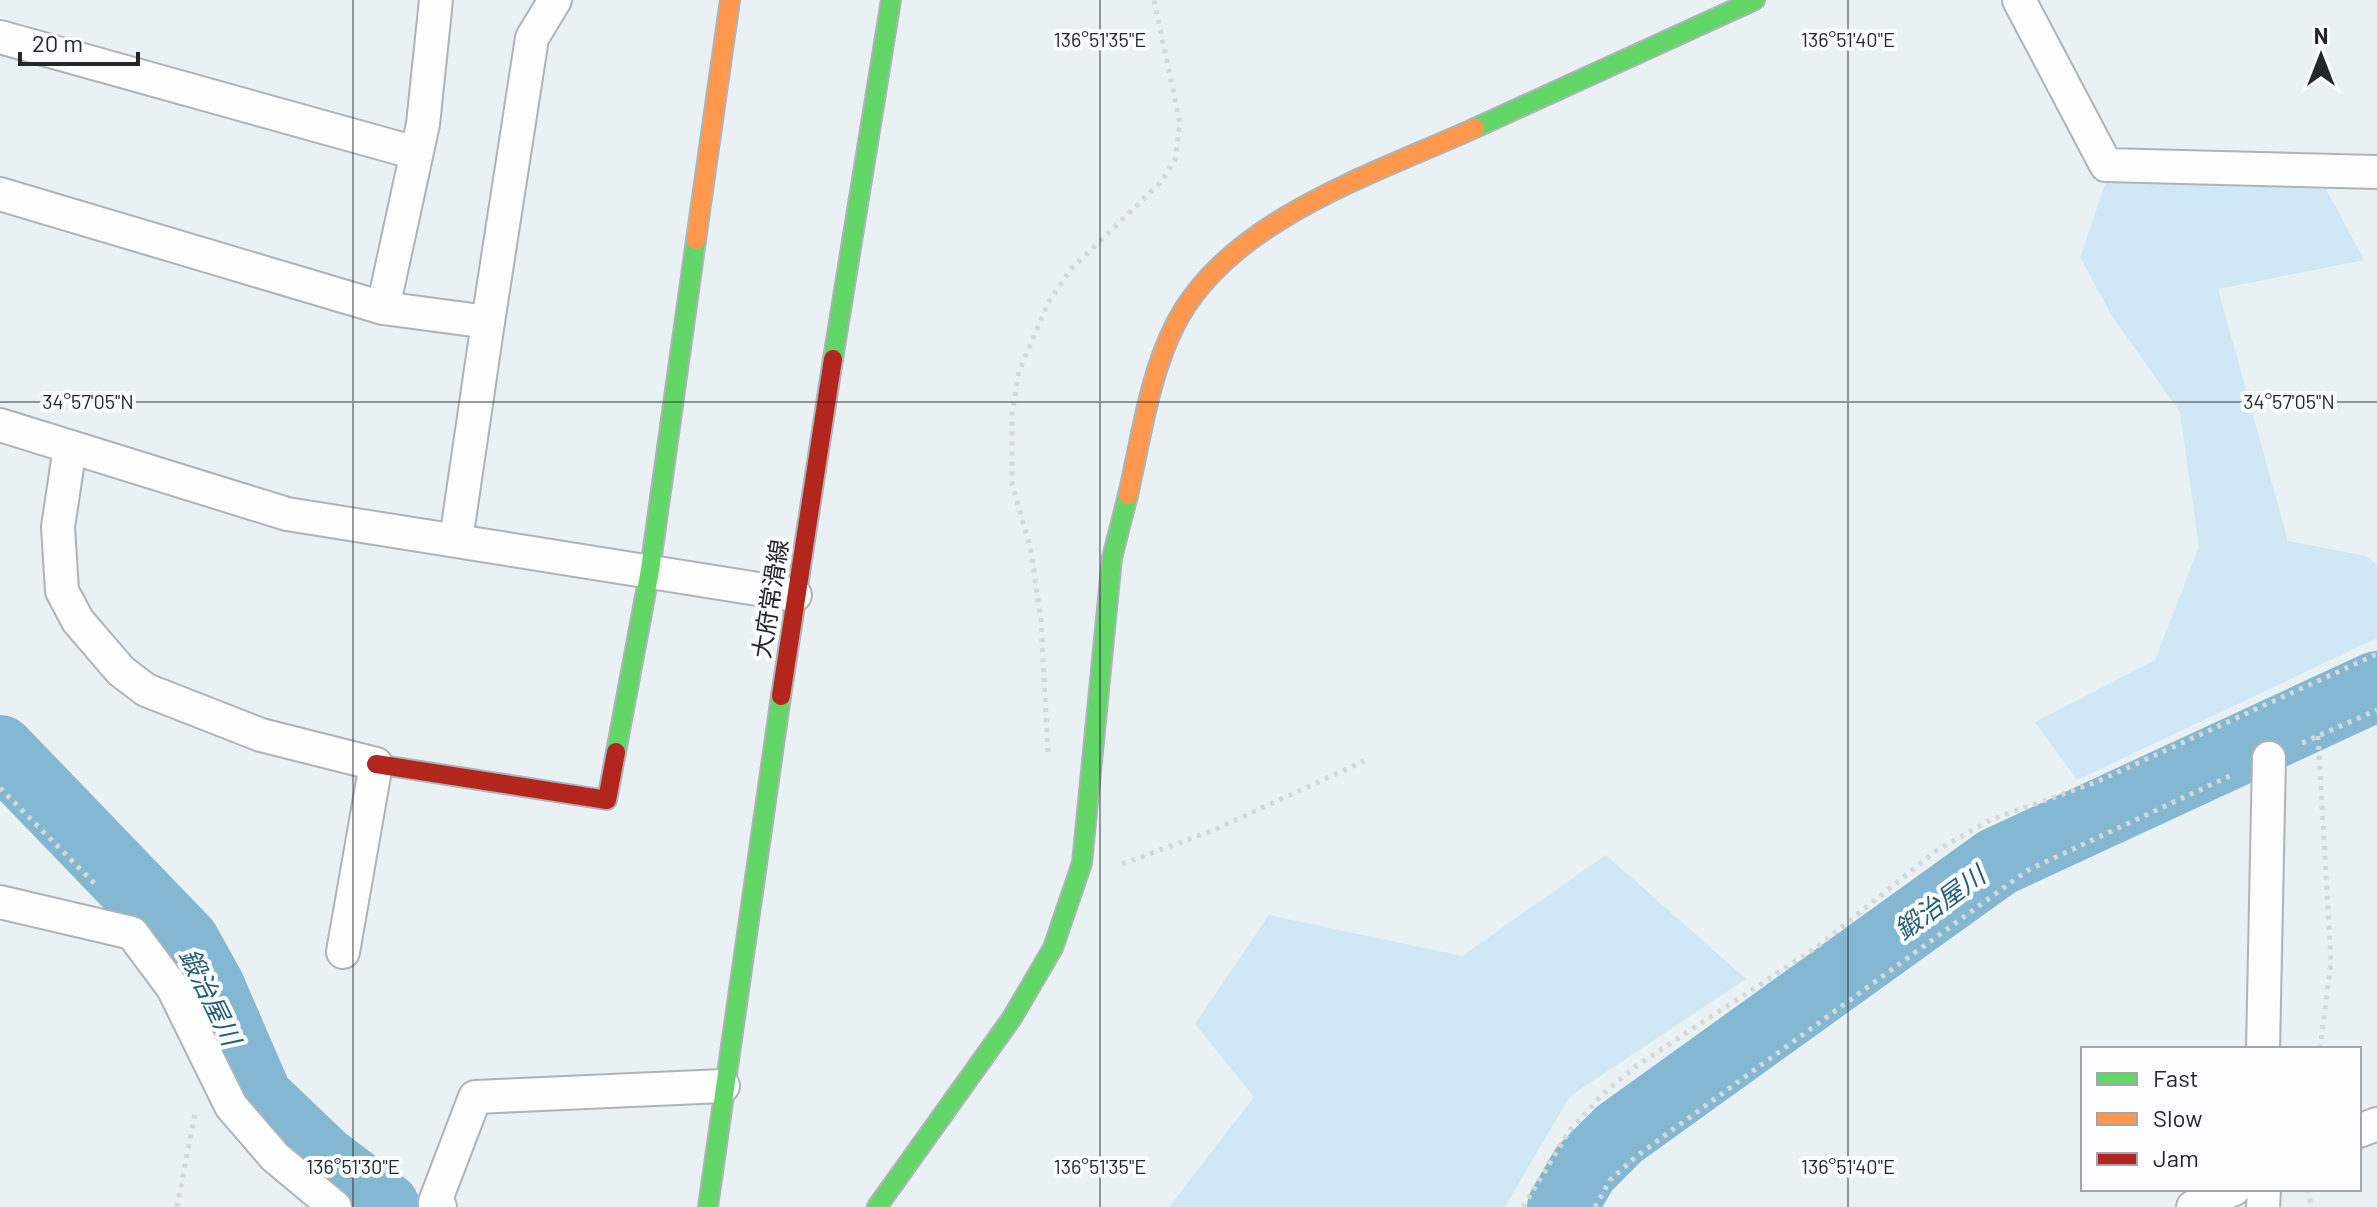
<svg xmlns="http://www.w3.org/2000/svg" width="2377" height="1207" font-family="Barlow,'Noto Sans JP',sans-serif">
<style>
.green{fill:#d0e8f5}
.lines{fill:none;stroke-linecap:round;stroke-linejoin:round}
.river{stroke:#84b8d2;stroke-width:70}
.street-casing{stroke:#adb3b6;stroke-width:36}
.fast-casing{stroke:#adb3b6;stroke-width:22}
.slow-casing{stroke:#adb3b6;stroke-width:22}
.jam-casing{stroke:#adb3b6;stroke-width:22}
.path{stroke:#d5d8d9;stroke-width:5;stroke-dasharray:4 6;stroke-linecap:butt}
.street{stroke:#fcfdfd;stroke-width:32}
.fast{stroke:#63d668;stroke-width:18}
.slow{stroke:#ff974d;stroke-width:18}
.jam{stroke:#b3261e;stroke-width:18}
.ticks{fill:none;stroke:#22272a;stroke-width:2;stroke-opacity:0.45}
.labels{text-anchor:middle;stroke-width:8;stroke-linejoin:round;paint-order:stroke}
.street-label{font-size:24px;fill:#22272a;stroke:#fafdfe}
.water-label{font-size:26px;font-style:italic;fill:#265d77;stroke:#fafdfe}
.ticks-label{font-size:20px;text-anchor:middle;fill:#22272a;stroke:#fafdfe;stroke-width:8;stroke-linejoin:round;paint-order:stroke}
</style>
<rect width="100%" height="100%" fill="#e9f1f4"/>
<g class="green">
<path d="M2106 182 2326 189 2364 260 2218 289 2288 541 2366 556 2377 565V638L2077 780 2035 722 2155 660 2199 547 2180 412 2112 316 2080 257Z"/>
<path d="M1606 855 1746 979 1570 1096 1505 1207H1169L1254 1097 1195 1024 1269 915 1462 956Z"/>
</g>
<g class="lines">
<g class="river">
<path d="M0 750 185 942 210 987 258 1098 324 1161 385 1207"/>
<path d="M1562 1207 1584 1169 1619 1134 1997 862 2377 686"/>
</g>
<defs>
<g id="street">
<path d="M2019 0 2106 165 2377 172"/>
<path d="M0 37 416 153"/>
<path d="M0 194 383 308 423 124 436 0"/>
<path d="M383 308 488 322 532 38 555 0"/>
<path d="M0 425 287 514 795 595"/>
<path d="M70 447 58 527 62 591 78 621 121 671 146 690 261 735 376 764 343 952"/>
<path d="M456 540 488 322"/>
<path d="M0 902 132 933 173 988 231 1106 275 1157 335 1207"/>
<path d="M2263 1049 2269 758"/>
<path d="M2359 1131 2377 1124"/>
<path d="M440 1207 435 1202 475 1097 723 1086"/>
<path d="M2193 1207 2234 1189"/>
<path d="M2263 1207 2264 1189"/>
</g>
<g id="fast">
<path d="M1475 128 1755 0"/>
<path d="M833 359 891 0"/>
<path d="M616 752 650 570 696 240"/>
<path d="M708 1207 781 696"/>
<path d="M877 1207 1012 1018 1053 948 1082 863 1112 558 1128 495"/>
</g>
<g id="slow">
<path d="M696 240 730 0"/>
<path d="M1128 495C1141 439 1149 376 1175 325 1228 220 1374 174 1475 128"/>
</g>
<g id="jam">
<path d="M781 696 833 359"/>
<path d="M376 764 607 800 616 752"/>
</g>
</defs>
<use href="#street" class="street-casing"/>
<use href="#fast" class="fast-casing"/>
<use href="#slow" class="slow-casing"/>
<use href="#jam" class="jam-casing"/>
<g class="path">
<path d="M2318 736 2331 962 2320 1049"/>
<path d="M2302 743 2377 710"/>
<path d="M1048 752 1041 621 1031 550 1012 484V414L1019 371 1048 303 1071 269 1160 183 1175 160 1180 123 1154 0"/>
<path d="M0 788 98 887"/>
<path d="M1122 864 1214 830 1364 761"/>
<path d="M2307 1189 2312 1207"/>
<path d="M177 1207 195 1113"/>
<path d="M1523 1207 1570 1130 1603 1094 1636 1066 1817 947 1936 851 1990 820 2094 783 2377 654"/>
<path d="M1595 1207 1610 1180 1638 1155 2028 870 2234 774"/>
</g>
<use href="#street" class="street"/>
<use href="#fast" class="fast"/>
<use href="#slow" class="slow"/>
<use href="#jam" class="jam"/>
</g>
<path class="ticks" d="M353 0V1207M1100 0V1207M1848 0V1207M0 402H2377"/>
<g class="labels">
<g class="street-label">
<text transform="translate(771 599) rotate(-81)" y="8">大府常滑線</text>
</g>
<g class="water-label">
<text transform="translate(1940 903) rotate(-36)" y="9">鍛治屋川</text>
<text transform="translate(210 997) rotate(64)" y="9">鍛治屋川</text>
</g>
</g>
<g class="ticks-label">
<text x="1100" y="47">136°51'35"E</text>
<text x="1848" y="47">136°51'40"E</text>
<text x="88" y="409">34°57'05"N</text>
<text x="2289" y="409">34°57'05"N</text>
<text x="353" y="1174">136°51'30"E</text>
<text x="1100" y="1174">136°51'35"E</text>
<text x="1848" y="1174">136°51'40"E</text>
</g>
<rect x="2081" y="1047" width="280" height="144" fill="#fafdfe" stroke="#a4a7a9" stroke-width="2"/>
<rect x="2097" y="1073" width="40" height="12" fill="#63d668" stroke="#a4a7a9" stroke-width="2"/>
<text x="2153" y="1087" font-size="24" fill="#22272a">Fast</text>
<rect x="2097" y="1113" width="40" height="12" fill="#ff974d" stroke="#a4a7a9" stroke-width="2"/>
<text x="2153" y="1127" font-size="24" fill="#22272a">Slow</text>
<rect x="2097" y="1153" width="40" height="12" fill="#b3261e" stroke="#a4a7a9" stroke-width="2"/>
<text x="2153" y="1167" font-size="24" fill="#22272a">Jam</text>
<g transform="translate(2321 56)" stroke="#fafdfe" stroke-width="6" paint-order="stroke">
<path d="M0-6L14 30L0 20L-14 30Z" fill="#22272a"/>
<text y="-12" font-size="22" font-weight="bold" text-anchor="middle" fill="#22272a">N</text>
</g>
<path d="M20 52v12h118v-12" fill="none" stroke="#22272a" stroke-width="4"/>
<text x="32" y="52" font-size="24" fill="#22272a" stroke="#fafdfe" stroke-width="6" paint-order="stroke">20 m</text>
</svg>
